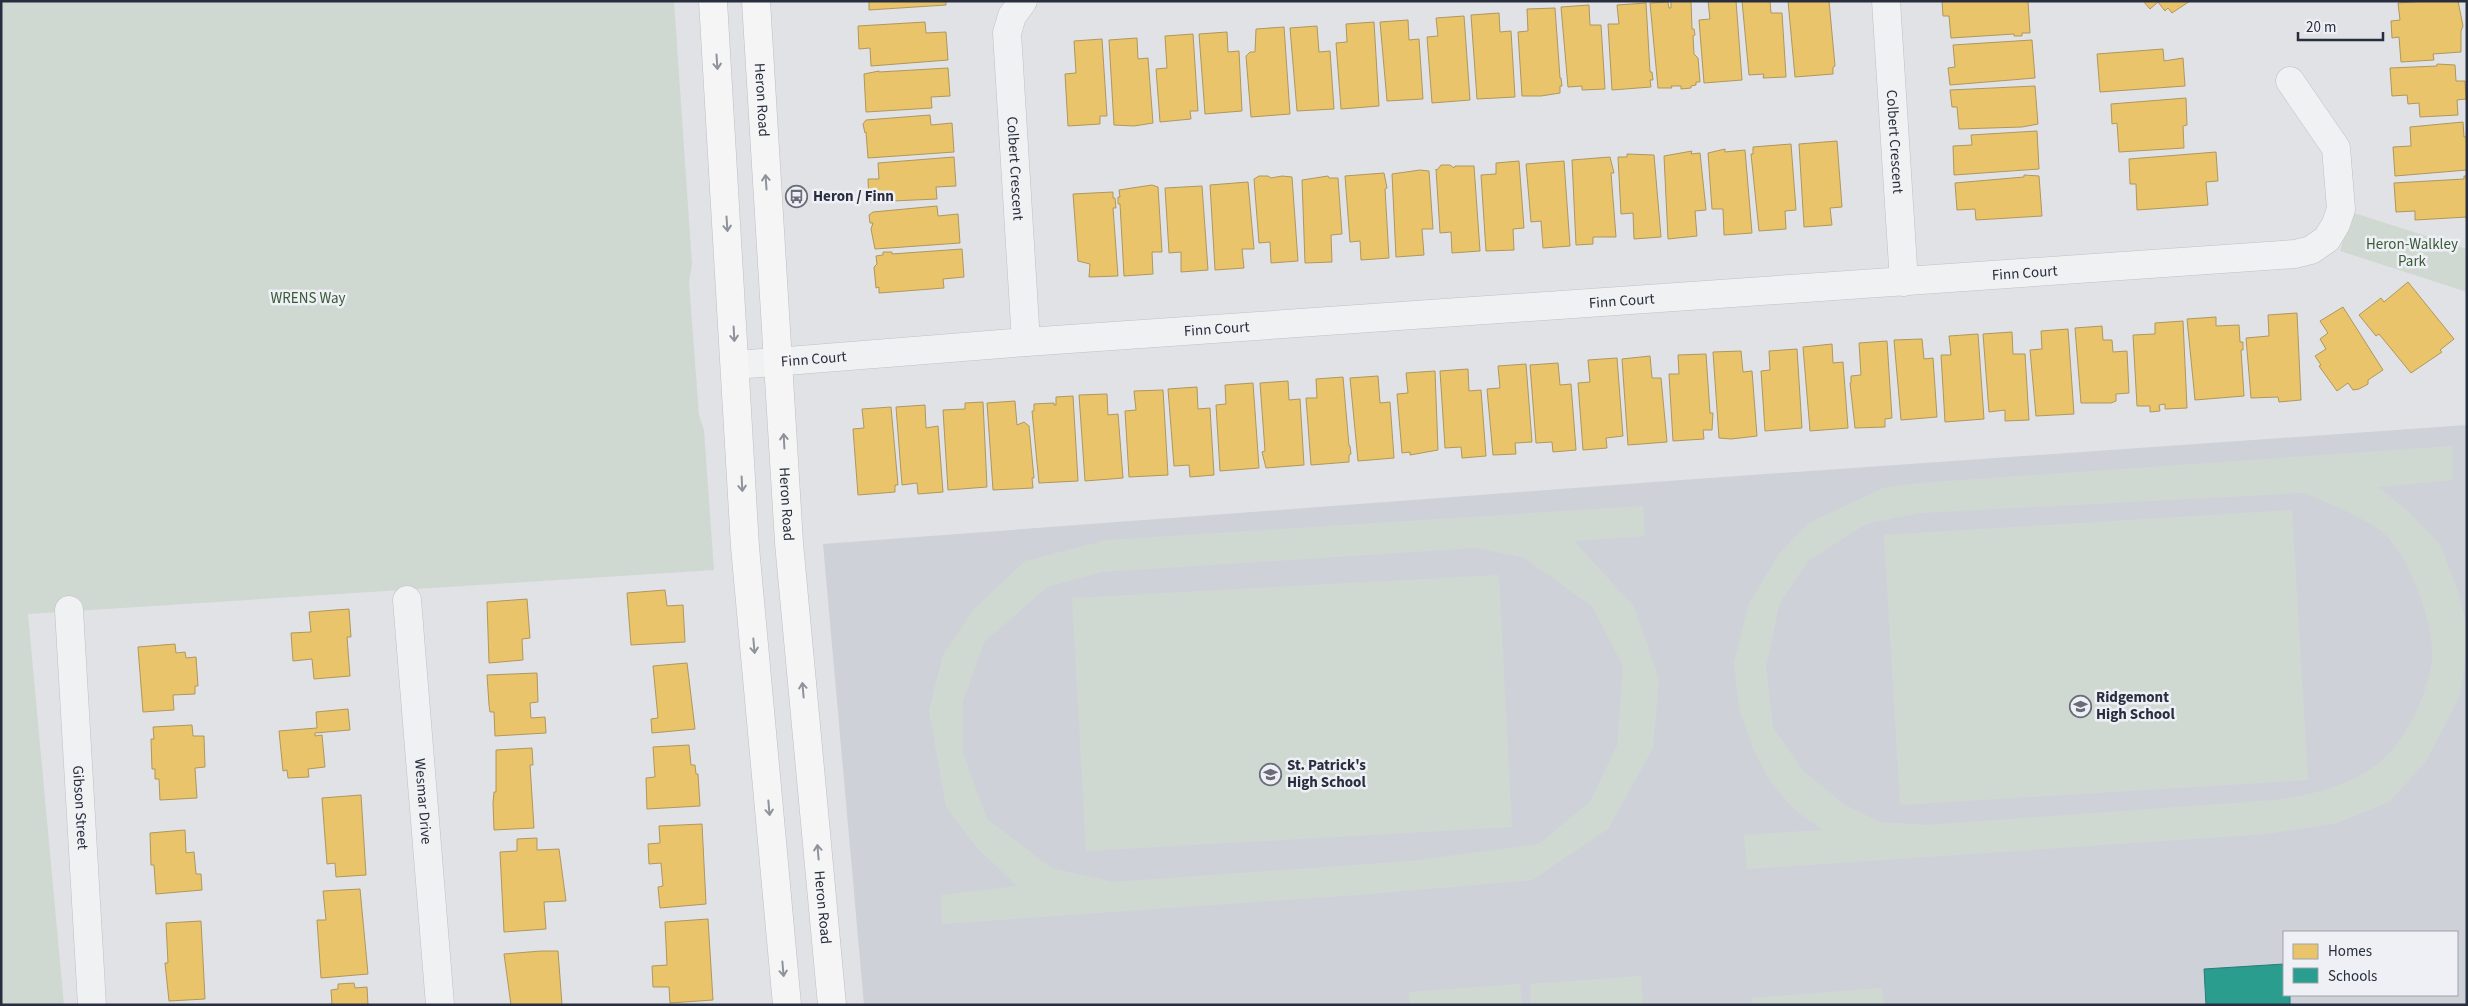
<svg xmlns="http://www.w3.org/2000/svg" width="2468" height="1006" font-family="'Source Sans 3',sans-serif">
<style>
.built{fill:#cfd1d9;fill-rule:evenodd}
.green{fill:#d0d9d1;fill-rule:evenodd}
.homes{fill:#e9c46a;stroke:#af975d}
.schools{fill:#2a9d8f;stroke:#297c77}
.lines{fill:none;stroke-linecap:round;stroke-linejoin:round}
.minor-casing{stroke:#bfc0c4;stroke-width:29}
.major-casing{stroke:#bebfc3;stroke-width:29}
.minor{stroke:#f0f1f3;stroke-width:28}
.major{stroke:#f5f5f6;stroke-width:28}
.oneway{stroke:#8e929a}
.labels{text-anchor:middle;stroke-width:5;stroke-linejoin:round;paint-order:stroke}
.street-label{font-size:15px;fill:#282e3e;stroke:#eef0f5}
.poi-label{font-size:15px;font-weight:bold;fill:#282e3e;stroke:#eef0f5;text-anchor:start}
.park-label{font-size:15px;fill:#385a36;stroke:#eef0f5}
</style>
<rect width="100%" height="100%" fill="#e1e2e6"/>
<path class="built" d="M2467 425V1005H864L823 544 1681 480ZM2284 932H2457V995H2284Z"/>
<g class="green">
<path d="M1 1H674L692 264 689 282 699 415 704 430 714 570 28 614 64 1005H1Z"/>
<path d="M2351 212 2467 249V292L2340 251Z"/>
<path d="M2453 446V480L2378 487 2410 513 2441 546 2457 590 2467 627V650L2460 696 2426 761 2389 802 2337 823 2267 834 1747 869 1744 835 1822 830 1794 809 1772 784 1754 751 1739 709 1734 663 1749 603 1780 553 1809 523 1883 488 1920 483ZM2304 493C2326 502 2368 519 2385 534 2411 560 2434 622 2432 659 2429 692 2406 741 2380 762 2351 786 2311 795 2275 800L1926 825 1880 822 1845 805 1805 773 1773 728 1766 667 1780 602 1809 560 1866 524 1919 513Z"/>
<path d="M1643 506 1645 536 1574 541 1634 607 1659 679 1653 748 1608 829 1532 880 1370 894 942 924 941 895 1018 886 977 848 946 806 929 711 943 655 974 609 1025 561 1107 540ZM1475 548 1523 557 1592 606 1623 666 1617 746 1590 802 1539 844 1411 861 1114 882 1051 868 987 819 963 753V701L984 642 1047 587 1102 572Z"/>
<path d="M2292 510 2308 780 1900 805 1884 535Z"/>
<path d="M1499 575 1512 827 1086 851 1072 598Z"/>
<path d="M1641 976 1643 1005H1531L1530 984Z"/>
<path d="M1520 984 1522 1005H1410L1409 992Z"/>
<path d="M1882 988 1884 1005H1752V998Z"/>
</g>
<g class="homes">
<path d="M869 1H946V5L869 10Z"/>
<path d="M1671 1H1691L1692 29H1694L1695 35 1693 36 1694 54 1698 58 1700 82H1696V85L1691 86V88L1681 89V86H1671L1672 88H1658L1650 3 1668 2 1669 8H1671Z"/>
<path d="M1708 1H1736L1742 80 1704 83 1699 20 1710 19Z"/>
<path d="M1742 1H1770L1771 13H1782L1786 77 1763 78 1764 74 1749 75Z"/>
<path d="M1788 1H1829L1835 66 1833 67V74L1795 77Z"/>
<path d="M1942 1H2028L2030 33H2022V36H2014V34L1951 38 1949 16H1943Z"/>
<path d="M2143 1H2190L2172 13 2168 8 2165 11 2158 2 2150 9Z"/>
<path d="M2425 1H2458L2463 26 2461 31V52L2433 54 2434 60 2401 62 2399 37 2392 38 2391 21 2400 20 2398 3Z"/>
<path d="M1646 3 1650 72H1652L1653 80H1650L1651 87 1612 90 1608 24H1619L1617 5Z"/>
<path d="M1589 5 1590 25H1601L1605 89 1582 90V86L1568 87 1561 7Z"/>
<path d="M1555 8 1560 78H1561L1562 86H1560V93L1541 96H1522L1518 32 1528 31 1527 9Z"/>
<path d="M1499 13 1500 32 1511 31 1515 97 1477 99 1471 15Z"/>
<path d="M1464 16 1470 100 1432 103 1427 37 1438 36 1436 18Z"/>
<path d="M1408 20 1409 40 1419 39 1423 99 1387 101 1380 22Z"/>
<path d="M925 22 926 33 946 32 948 60 871 66 870 48 859 49 858 26Z"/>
<path d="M1374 22 1379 106 1341 109 1336 43 1347 42 1346 24Z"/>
<path d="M1317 26 1319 52 1330 51 1334 109 1297 111 1290 28Z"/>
<path d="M1284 27 1290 114 1251 117 1246 56 1250 52H1255L1256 29Z"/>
<path d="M1227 32 1228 52 1239 51 1242 111 1205 114 1199 34Z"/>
<path d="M1193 34 1198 111H1190L1191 119 1160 122 1156 69 1167 68 1165 36Z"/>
<path d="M1137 38 1138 59 1148 58 1153 123 1134 126 1114 125 1109 40Z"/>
<path d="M1102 39 1107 116H1100V124L1068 126 1065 74 1076 73 1074 41Z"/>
<path d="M2032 40 2035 78 1950 85 1948 68 1955 67 1953 45Z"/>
<path d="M2163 49 2164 61 2183 58 2185 86 2100 92 2097 54Z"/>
<path d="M2437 64 2455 65 2456 81H2465L2466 99 2457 100 2458 115 2420 117 2419 103 2408 104 2407 95 2392 96 2390 68 2437 66Z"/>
<path d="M948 68 950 96 931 97 932 108 866 112 864 74 879 71V72Z"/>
<path d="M2035 86 2038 124 2022 127 1959 129 1957 107H1952L1950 90Z"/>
<path d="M2186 98 2187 125 2183 126 2184 148 2119 152 2117 123 2112 124 2111 104Z"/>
<path d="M930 115 931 125 952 123 954 152 868 158 866 132 865 133 863 124 866 120Z"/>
<path d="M2463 122 2464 137H2467V170L2395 176 2393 147 2411 146 2410 127Z"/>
<path d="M2037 131 2039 169 1954 175 1953 146 1972 145 1971 135Z"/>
<path d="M1837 141 1842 207 1830 208 1832 225 1804 227 1799 144Z"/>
<path d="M1791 144 1796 210 1785 211 1786 229 1759 231 1751 154H1753V147Z"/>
<path d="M1725 149V152L1745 150 1752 233 1724 235 1723 209H1712L1708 153Z"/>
<path d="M1692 151 1691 154 1700 153 1706 210 1695 211 1697 236 1668 239 1664 156Z"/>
<path d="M2216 152 2218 181 2206 182 2208 205 2137 210 2136 184H2130L2129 159Z"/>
<path d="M1627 154 1654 155 1661 237 1634 239 1633 213 1621 214 1618 157H1627Z"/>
<path d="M954 157 956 186 936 187 937 199 869 202 868 179H879L878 163Z"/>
<path d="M1610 157 1614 173H1611L1616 237H1593V244L1576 245 1572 160Z"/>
<path d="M1519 161 1524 228 1513 229 1514 250 1486 251 1481 175 1496 174V163Z"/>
<path d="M1564 161 1570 246 1543 248 1541 221 1531 222 1526 164Z"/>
<path d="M1441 165H1450L1454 168 1455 166H1474L1480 251 1452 253 1451 232 1440 233 1436 169 1437 170Z"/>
<path d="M1420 170 1429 171 1433 229H1422L1424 255 1396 257 1392 174Z"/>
<path d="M1384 173 1387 188 1385 189 1389 258 1361 260 1360 241 1350 242 1345 176Z"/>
<path d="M2024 175 2039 176 2042 216 1976 220 1975 209 1957 210 1955 183 2024 177Z"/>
<path d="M1259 176H1268L1271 178 1282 176 1292 177 1298 261 1271 263 1270 242 1259 243 1254 179Z"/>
<path d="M1328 176 1329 178H1338L1342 234 1331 235 1332 262 1305 263 1302 180Z"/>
<path d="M2464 176H2467V217L2415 220V211L2396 212 2394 183 2464 179Z"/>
<path d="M1248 182 1254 249H1242L1244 268 1215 270 1210 185Z"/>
<path d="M1152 185 1158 187 1162 252H1152L1153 274 1124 276 1120 204H1118V197H1120L1119 190Z"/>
<path d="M1202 186 1208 270 1181 272V252L1169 253 1165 188Z"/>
<path d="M1113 192V198H1115L1116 208H1113L1118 276 1089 277 1090 264 1078 261 1073 194Z"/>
<path d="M937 206 938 216 958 214 960 243 875 249 871 229 873 223H870L869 215 873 212Z"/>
<path d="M962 249 964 277 943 279 944 288 879 293V287L876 288 874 267 877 264 876 256 883 255V252H892V254Z"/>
<path d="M2408 282 2454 339 2440 350 2442 352 2411 373 2379 334 2376 336 2359 315 2381 298 2384 302Z"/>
<path d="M2343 307 2383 370 2368 380V384L2359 389 2353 390 2348 383 2337 391 2319 366 2321 365 2315 356 2326 349 2320 339 2328 333 2320 321Z"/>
<path d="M2297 313 2301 400 2279 402 2278 397 2251 398 2246 338 2269 336 2268 315Z"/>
<path d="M2216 317V326L2239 325 2240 342H2243V350H2241L2244 396 2195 400 2187 319Z"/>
<path d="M2183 321 2187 408 2165 409V404L2159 405 2160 411 2150 412V406H2137L2133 335 2155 334V323Z"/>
<path d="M2102 326 2103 340H2112L2113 352 2127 351 2129 393 2116 394V401L2111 403H2081L2075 328Z"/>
<path d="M2068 329 2074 414 2036 416 2030 350 2042 349 2041 331Z"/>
<path d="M2012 332 2013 354H2025L2029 420 2005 421V410L1989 412 1983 334Z"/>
<path d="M1978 334 1984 419 1945 422 1941 355H1951L1949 336Z"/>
<path d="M1922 339 1924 359 1933 358 1937 417 1901 420 1894 340Z"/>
<path d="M1887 341 1892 418 1885 419V427L1855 428 1850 383H1851V376L1861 375 1859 343Z"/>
<path d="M1832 344 1833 363 1843 362 1848 428 1810 431 1803 347Z"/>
<path d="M1797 349 1802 428 1765 431 1761 371 1770 370 1769 351Z"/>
<path d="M1741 351 1743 372 1752 371 1757 436 1731 439 1719 438 1713 352Z"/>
<path d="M1706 354 1710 413H1713L1712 430H1703L1704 439 1673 441 1669 374H1679L1678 355Z"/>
<path d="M1650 356 1652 378H1661L1667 442 1628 445 1622 359Z"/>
<path d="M1617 358 1623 436 1606 438 1607 448 1583 450 1578 383 1590 382 1588 360Z"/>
<path d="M1558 363 1560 385 1571 384 1576 450 1553 452 1552 442 1536 443 1530 365Z"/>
<path d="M1526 364 1532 442 1515 443 1516 454 1493 455 1487 389 1500 388 1498 366Z"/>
<path d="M1468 369 1469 391 1481 390 1486 456 1462 458 1461 447 1445 448 1440 371Z"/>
<path d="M1435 371 1438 450 1410 455V452L1402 453 1397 394 1408 393 1406 373Z"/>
<path d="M1378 376 1380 403 1390 402 1394 458 1358 461 1350 378Z"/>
<path d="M1343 377 1349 446H1350L1351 454 1349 455V462L1311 465 1306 398H1317L1316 379Z"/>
<path d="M1288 381 1289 400 1300 399 1304 465 1266 468 1262 452 1265 451 1260 383Z"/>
<path d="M1253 383 1259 468 1220 471 1216 405 1226 404 1225 385Z"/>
<path d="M1197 387 1198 409 1210 408 1214 475 1190 477 1189 465 1174 466 1168 389Z"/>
<path d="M1163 390 1168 475 1129 477 1125 411 1136 410 1134 391Z"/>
<path d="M1107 394 1108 415 1118 414 1123 478 1085 481 1079 395Z"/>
<path d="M1073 396 1078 481 1039 483 1032 411H1034V404L1054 403V405H1056V397Z"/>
<path d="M1015 401 1017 425 1024 422 1029 426 1034 478H1032L1033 488 993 490 987 403Z"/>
<path d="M983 402 987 487 948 490 943 410 965 409V403Z"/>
<path d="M925 405 926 428 938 426 943 492 918 494 917 483 902 485 896 407Z"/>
<path d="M891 407 898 485H895V492L858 495 853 429 864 428 862 409Z"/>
<path d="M665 590 667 606 683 605 685 642 631 645 627 593Z"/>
<path d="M527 599 530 638 522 639 523 660 489 663 487 602Z"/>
<path d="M349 609 351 637H347L350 676 314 679 312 659 293 661 291 633 311 632 309 612Z"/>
<path d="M175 644 176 653 185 652 186 658 196 657 198 686H195V694L173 695 174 710 143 712 138 647Z"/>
<path d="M687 663 695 729 652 733 651 719 658 718 653 666Z"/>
<path d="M537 673 538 702 530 703 531 718 545 717 546 733 495 736 494 712H490L489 705 487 675Z"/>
<path d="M348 709 350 730 315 733V736L322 735 325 767 308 769 309 777 288 778 287 770 283 771 279 731 317 728 316 712Z"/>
<path d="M192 725 193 736H204L205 767 195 768 197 798 160 800 159 779H155V769H152L151 739H154L153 727Z"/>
<path d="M689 745 691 765H695L696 774H698L700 806 647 809 646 778 655 777 653 747Z"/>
<path d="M532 748 533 765H530L534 828 494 830 493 803 494 792H496V750Z"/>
<path d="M361 795 366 875 336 877 335 863 327 864 322 798Z"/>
<path d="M702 824 706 904 660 908 658 887 663 886 661 863 649 864 648 844 660 843 659 826Z"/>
<path d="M185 830 186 853 194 852 196 874H201L202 890 156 894 154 865H151L150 833Z"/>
<path d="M537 838V850L559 849 566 901 544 902 546 929 504 932 500 852 517 851V839Z"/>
<path d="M360 889 368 974 321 978 317 920H326L323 891Z"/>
<path d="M708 919 713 1000 670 1003 669 987H653L652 966 667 965 665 922Z"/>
<path d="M201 921 205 999 169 1001 165 963H168L166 923Z"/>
<path d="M541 951H558L562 1005H511L504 954Z"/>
<path d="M354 983 355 988 367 987 368 1005H322L332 1004 331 990 338 989V984Z"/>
</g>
<path class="schools" d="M2284 964V995H2290V1005H2206L2204 969Z"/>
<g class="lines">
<defs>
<g id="minor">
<path id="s1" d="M1023 1 1012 16 1007 33 1026 342"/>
<path id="s2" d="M1886 1 1904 282"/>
<path id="s3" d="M736 365 1026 342 2295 254 2311 250 2327 239 2336 224 2341 209 2336 148 2290 81"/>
<path id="s4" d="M407 600 440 1005"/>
<path id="s5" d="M69 610 92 1005"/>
</g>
<g id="major">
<path d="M713 1 745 547 787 1005"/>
<path id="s6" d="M756 1 789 543 832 1005"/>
</g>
</defs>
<use href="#minor" class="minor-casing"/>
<use href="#major" class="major-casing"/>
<use href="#minor" class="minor"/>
<use href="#major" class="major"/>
</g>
<defs><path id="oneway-shaft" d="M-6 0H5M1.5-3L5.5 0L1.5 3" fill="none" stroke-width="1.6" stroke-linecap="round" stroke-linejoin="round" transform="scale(1.25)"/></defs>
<g class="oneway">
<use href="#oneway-shaft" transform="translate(717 62) rotate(86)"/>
<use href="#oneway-shaft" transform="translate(766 182) rotate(-94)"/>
<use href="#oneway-shaft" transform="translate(727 224) rotate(86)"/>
<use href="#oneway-shaft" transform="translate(734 334) rotate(87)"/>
<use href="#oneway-shaft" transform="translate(784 441) rotate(-93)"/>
<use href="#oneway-shaft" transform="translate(742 484) rotate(87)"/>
<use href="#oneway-shaft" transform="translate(754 646) rotate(85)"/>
<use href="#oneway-shaft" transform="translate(803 690) rotate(-95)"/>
<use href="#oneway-shaft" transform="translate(769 808) rotate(85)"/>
<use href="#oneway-shaft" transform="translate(818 852) rotate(-95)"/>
<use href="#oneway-shaft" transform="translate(783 969) rotate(85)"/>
</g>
<defs>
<symbol id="bus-ring" viewBox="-11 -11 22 22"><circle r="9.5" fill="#eef0f5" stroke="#696d79" stroke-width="1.5"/><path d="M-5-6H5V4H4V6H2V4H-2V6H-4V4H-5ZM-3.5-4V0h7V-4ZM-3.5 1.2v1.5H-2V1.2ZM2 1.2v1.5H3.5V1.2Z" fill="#696d79"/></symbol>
<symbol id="school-ring" viewBox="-11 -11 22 22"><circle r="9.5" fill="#eef0f5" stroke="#696d79" stroke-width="1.5"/><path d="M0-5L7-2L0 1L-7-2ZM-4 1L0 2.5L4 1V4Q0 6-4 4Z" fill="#696d79"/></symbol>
</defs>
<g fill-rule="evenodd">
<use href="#bus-ring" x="784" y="184" width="25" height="25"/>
<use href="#school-ring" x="2068" y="694" width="25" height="25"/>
<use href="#school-ring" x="1258" y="762" width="25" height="25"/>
</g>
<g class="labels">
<g class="street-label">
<text dy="5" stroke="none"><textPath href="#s6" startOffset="99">Heron Road</textPath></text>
<text dy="5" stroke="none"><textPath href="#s2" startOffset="141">Colbert Crescent</textPath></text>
<text dy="5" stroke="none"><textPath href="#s1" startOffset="172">Colbert Crescent</textPath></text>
<text dy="5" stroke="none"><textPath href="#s3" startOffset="1292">Finn Court</textPath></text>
<text dy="5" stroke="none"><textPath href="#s3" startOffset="888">Finn Court</textPath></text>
<text dy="5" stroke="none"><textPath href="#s3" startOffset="482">Finn Court</textPath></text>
<text dy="5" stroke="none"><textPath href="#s3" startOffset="78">Finn Court</textPath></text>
<text dy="5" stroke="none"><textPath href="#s6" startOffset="504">Heron Road</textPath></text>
<text dy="5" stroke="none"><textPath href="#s4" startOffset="202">Wesmar Drive</textPath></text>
<text dy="5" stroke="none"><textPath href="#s5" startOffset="198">Gibson Street</textPath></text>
<text dy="5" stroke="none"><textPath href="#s6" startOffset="909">Heron Road</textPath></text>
</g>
<g class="poi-label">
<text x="813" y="201">Heron / Finn</text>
<text x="2096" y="702">Ridgemont<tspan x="2096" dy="17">High School</tspan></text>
<text x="1287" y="770">St. Patrick's<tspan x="1287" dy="17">High School</tspan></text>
</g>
<g class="park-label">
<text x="2412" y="249">Heron-Walkley<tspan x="2412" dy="17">Park</tspan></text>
<text x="308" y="303">WRENS Way</text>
</g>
</g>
<rect width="2468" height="1006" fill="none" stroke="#282e3e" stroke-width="5"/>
<rect x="2283" y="931" width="175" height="65" fill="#eef0f5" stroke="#9fa2ac"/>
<rect x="2293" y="944" width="25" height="15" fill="#e9c46a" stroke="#9fa2ac"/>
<text x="2328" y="956" font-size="15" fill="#282e3e">Homes</text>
<rect x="2293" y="968" width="25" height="15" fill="#2a9d8f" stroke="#9fa2ac"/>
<text x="2328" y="981" font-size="15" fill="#282e3e">Schools</text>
<path d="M2298 32v8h85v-8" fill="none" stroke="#282e3e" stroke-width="2.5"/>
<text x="2306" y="32" font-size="15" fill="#282e3e" stroke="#eef0f5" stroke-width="4" paint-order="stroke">20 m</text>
</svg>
